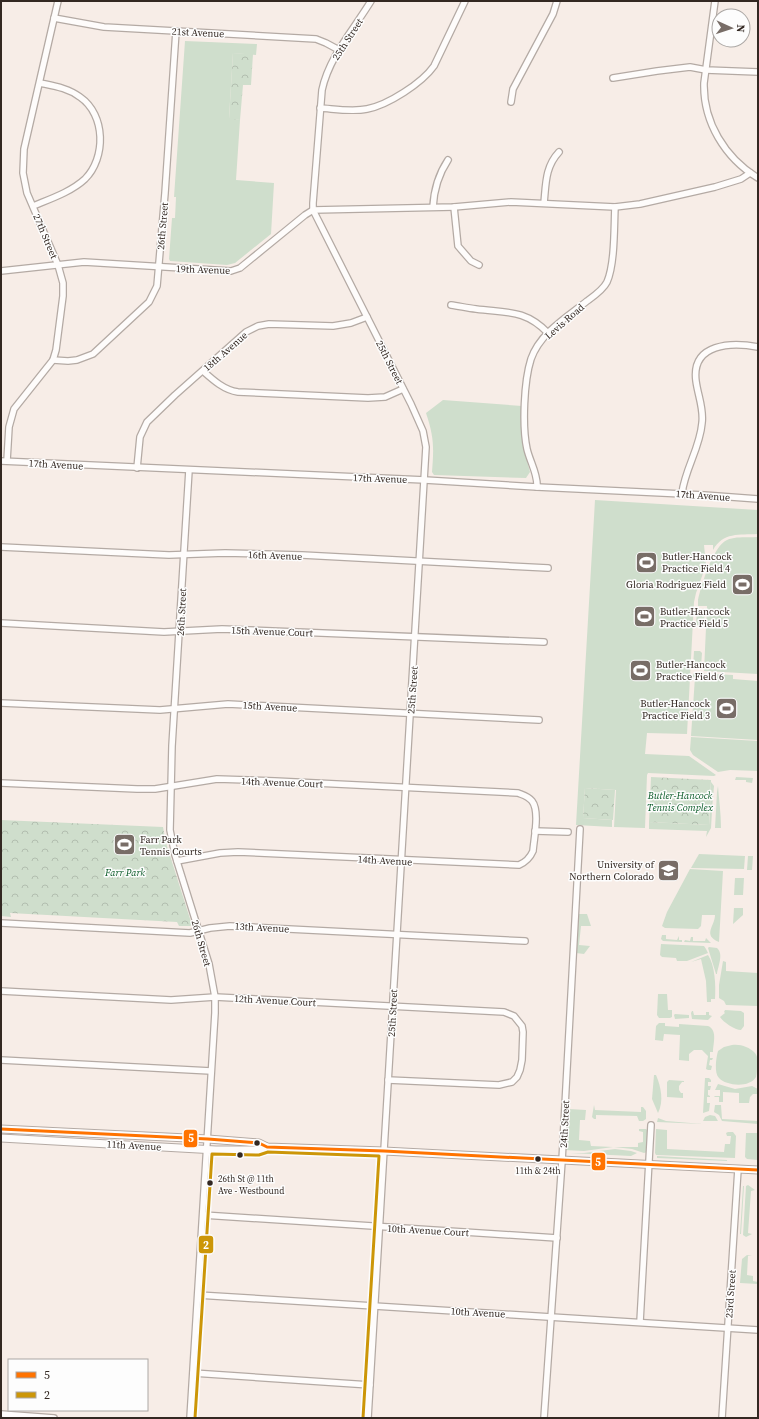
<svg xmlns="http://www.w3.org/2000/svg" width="759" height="1419" font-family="'Source Serif 4',serif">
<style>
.grass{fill:#cfdecc}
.park{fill:url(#park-crowns)}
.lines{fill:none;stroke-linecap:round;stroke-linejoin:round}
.minor-casing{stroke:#b4aaa4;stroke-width:8}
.major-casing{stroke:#b4aaa4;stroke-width:9}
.minor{stroke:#fefcfb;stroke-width:5.5}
.major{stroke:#fefcfb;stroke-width:7}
.bus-1-casing{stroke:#fdfdfd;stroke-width:6}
.bus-2-casing{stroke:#fdfdfd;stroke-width:6}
.bus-1{stroke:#ff7300;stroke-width:3}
.bus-2{stroke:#cc9608;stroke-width:3}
.bus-dot{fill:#332822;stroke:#fdfdfd;stroke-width:1.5}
.labels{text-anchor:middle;stroke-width:3;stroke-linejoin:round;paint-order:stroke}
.bus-label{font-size:9px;fill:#332822;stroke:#fdfdfd}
.street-label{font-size:10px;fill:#332822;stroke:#fdfdfd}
.poi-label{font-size:10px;fill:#332822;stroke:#fdfdfd;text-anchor:start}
.park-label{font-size:10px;font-style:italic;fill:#0a5b28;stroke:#fdfdfd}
.line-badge{stroke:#fdfdfd;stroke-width:1.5}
.badge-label{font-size:11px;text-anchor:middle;font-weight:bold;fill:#fff}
</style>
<defs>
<pattern id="park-crowns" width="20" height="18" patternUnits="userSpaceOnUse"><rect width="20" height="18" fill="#cfdecc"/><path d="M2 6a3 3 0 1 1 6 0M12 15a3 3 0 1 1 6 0" fill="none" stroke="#b2beaf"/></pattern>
</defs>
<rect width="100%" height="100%" fill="#f7ede7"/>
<g class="grass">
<path d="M185 41 257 44 256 55 233 53 229 118 240 120 236 180 274 183 271 234 235 263 227 265 170 261 169 259 172 218H175L176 197H174Z"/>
<path d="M443 400 522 406C522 429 524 450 530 472L526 478 434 475 432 472C434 447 434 437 426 413Z"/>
<path d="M595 500 758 510V534C739 535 723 532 713 550V545H704L706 565 696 593 694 602 687 734 647 733 645 754 689 756 716 775 714 776 648 773 647 775 645 828H644L614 827 616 790 585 788 583 818 612 820V827L576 825Z"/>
<path d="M758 537V674L704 671 707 606H698V600C701 586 713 546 727 540 736 536 748 538 758 537Z"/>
<path d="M697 609H705L704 624 702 626 696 625Z"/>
<path d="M694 651H700L702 653 701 666H693Z"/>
<path d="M693 673 733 675V679L758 681V740L691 736 695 677H693Z"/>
<path d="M691 737 758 741V771L730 770 718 772 693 755 690 750Z"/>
<path d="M736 777 753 778 752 783 746 782V780H735Z"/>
<path d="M711 782 714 786 712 809 710 808Z"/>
<path d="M718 786C719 800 721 814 721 828H715L717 792Z"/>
<path d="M710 811H712L711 828 706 837 707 831 649 829V822L709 825Z"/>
<path d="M699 854 745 856 744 869 691 868Z"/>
<path d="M748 856H753L752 870H747Z"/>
<path d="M690 869 723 871 719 942C702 935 715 926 715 915H702L701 926 698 929 665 928 662 926 667 912Z"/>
<path d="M735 878H744L743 895H734Z"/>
<path d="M734 908H743V915L733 924Z"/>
<path d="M579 914H587L591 926H581L579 945 590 946 584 954 576 953Z"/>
<path d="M662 935H666V939L677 940 679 936V940H682V942L663 941 661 939Z"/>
<path d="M691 937H693V941H705L706 938 711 943 684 942 685 940 690 941Z"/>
<path d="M661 944 704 946 706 949 708 953 687 961H677L676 958 662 957 660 955Z"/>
<path d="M709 947 717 948C724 954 718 966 717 974H716L708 948Z"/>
<path d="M708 955C715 965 716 986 715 999H711V1002H707L706 981 701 959 691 962Z"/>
<path d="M723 961 726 962V971L758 973V1006L726 1005 724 1001 719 998V985Z"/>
<path d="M658 994H667L668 1010H672V1017L670 1018H659L657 1015Z"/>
<path d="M725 1010 741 1011 744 1013V1026L741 1030C735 1030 723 1022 720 1017L725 1013 724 1012Z"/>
<path d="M692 1011H693L694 1015H706V1012H709V1015L712 1016 708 1020 692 1019 691 1013Z"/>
<path d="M675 1014 689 1015V1018L675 1019 674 1015Z"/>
<path d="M659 1023H665V1026L679 1027V1024L708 1026C718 1030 713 1044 713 1052H710V1058H713L712 1060H710L709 1065 712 1066 711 1070H708L706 1069 708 1056 702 1050H694L689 1054V1061L679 1060 680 1035 664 1034 663 1041 655 1040 656 1026Z"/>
<path d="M732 1045C741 1044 749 1047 755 1053 758 1057 758 1061 757 1065 757 1069 757 1073 756 1077 750 1088 726 1086 719 1078 714 1073 716 1058 718 1051L724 1047Z"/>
<path d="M654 1075H656C661 1087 664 1101 658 1113L652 1099Z"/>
<path d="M705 1078H709L711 1080V1082H708V1086H711L710 1090H708V1095L710 1096V1097H707V1103H710L709 1111 703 1113Z"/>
<path d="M669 1080 684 1081V1082H682L679 1086V1090L681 1093H683V1098L667 1097V1082Z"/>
<path d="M718 1084 735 1089 752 1086 758 1089V1094H753L750 1097 749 1103H739V1093L723 1092V1102H719V1097H714L715 1096H720V1090H715Z"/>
<path d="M567 1103 569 1104V1109L586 1110 585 1120H580L579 1140 590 1141 591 1146 613 1147 584 1151 564 1150Z"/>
<path d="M594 1105 595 1110 641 1112V1107H643L646 1111V1119L643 1121H639L637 1116 596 1115V1119H594L592 1117Z"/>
<path d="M715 1105H721L722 1119 758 1121V1124L722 1121 719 1115 714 1112Z"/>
<path d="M710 1115 715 1116 718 1121H703L705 1117Z"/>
<path d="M658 1118 666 1121 703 1124 657 1122Z"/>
<path d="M639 1129H646L648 1131 647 1152 644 1153 632 1149 614 1147H638V1143L643 1142V1132L639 1131Z"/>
<path d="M656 1129 667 1130V1149L724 1152 725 1144H730L731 1136H727L726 1133 728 1132H733L736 1136 735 1158 656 1155 655 1153Z"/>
<path d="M746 1133H758V1160L747 1159 745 1157Z"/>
<path d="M615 1149 631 1151 637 1153 631 1156 570 1153H584Z"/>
<path d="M657 1156 727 1160V1161L657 1158Z"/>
<path d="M748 1185 755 1190 751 1191 748 1233 752 1234 746 1237 743 1235 746 1186Z"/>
<path d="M743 1186H744L741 1234H740Z"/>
<path d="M747 1255 752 1256H748L747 1275 753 1276V1281L758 1282V1284L740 1283 742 1259Z"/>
</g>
<g class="park">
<path d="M233 53 253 54 251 85H243L240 120 229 119Z"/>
<path d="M651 777 711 780 709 825 649 822Z"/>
<path d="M585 788 615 790 613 820 583 818Z"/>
<path d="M1 820 163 827 166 843 192 925 190 926H179L177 922 10 913 11 917 1 916Z"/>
</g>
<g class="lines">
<defs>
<g id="minor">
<path d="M715 1 704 83C703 122 725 158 758 178"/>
<path d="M54 18 104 27 316 39 326 43 339 50"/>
<path d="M613 78 657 71 690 67 706 70 758 72"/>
<path d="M511 102 513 89 553 14 557 1"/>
<path d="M320 108C335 109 352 112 367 109 388 105 422 83 434 66L465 1"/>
<path d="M544 203C546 184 545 167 559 152"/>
<path d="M33 206C50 199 71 192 85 179 106 158 106 115 80 97 68 88 54 86 40 83"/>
<path d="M433 207C434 189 438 175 448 160"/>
<path d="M454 207 458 246 471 261 479 265"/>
<path d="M1 271 84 262 231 271 240 268 305 215 313 210 454 207 511 202 615 207 640 204 715 187 741 179 750 173"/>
<path d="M451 305C459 306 467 308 476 309 506 313 525 309 548 333"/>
<path d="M53 360 68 361 77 360 93 354 149 302 157 286 165 193 176 31"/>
<path d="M203 371C213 380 224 390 238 392L368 398 385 397 403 389"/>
<path d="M1 461 425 480 537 487 704 495 758 499"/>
<path d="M7 461 9 427 14 409 53 360 56 350 63 296V283L58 265 27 193 23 173 24 149 58 1"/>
<path d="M137 468 140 437 147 422 175 395 246 332 258 326 269 324 333 326 351 323 367 317"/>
<path d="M189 470 172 746 170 830 175 855 209 964 215 997V1013L190 1418"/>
<path d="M537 487C538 474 530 462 527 449 522 426 524 381 531 359 540 333 567 317 587 301 594 296 603 290 607 282 615 264 614 227 615 207"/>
<path d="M682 493C685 469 700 448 702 423 704 409 698 396 696 381 691 343 732 342 758 347"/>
<path d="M1 547 169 555 225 553 302 555 548 568"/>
<path d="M1 623 164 632 222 629 544 642"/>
<path d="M1 703 160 710 228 704 539 720"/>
<path d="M1 783 137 789H155L217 779 275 781 518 793C523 795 528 796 532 801 540 811 534 838 533 851 530 858 526 862 519 865L238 852 220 853 177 861"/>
<path d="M535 831 568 832"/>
<path d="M1 923 190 933 210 928 230 926 525 941"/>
<path d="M1 991 171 1000 215 997 504 1012 514 1016 522 1026 523 1032 522 1060 520 1070 517 1077 512 1082 499 1085 388 1080"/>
<path d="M1 1060 211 1071"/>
<path d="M203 1215 557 1238"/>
<path d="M198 1295 758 1330"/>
<path d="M640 1322 651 1125"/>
<path d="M193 1373 370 1385"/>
<path d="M1 1414 54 1418"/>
<path d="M368 1418 426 447 423 431 411 404 313 210V203L322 90C329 57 354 29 371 1"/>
<path d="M544 1418 562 1161 580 829"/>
<path d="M722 1418 738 1169"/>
</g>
<g id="major">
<path d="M1 1129 208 1139 259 1143 267 1147 384 1151 758 1170"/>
<path d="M1 1138 216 1150H259L267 1147"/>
</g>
</defs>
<use href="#minor" class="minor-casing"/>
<use href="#major" class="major-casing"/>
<use href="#minor" class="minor"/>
<use href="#major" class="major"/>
<defs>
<path id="bus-1" d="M1 1129 208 1139 259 1143 267 1147 384 1151 758 1170"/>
<path id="bus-2" d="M195 1418 212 1154 259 1155 268 1152 379 1156 363 1418"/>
</defs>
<use href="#bus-1" class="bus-1-casing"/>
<use href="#bus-2" class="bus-2-casing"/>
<use href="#bus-1" class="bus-1"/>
<use href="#bus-2" class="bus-2"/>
</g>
<defs>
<symbol id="stadium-square" viewBox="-11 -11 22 22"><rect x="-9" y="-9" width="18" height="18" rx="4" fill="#786d67" stroke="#fdfdfd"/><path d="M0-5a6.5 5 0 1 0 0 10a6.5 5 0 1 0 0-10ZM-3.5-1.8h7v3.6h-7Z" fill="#fff"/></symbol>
<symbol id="university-square" viewBox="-11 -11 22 22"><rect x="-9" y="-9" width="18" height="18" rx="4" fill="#786d67" stroke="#fdfdfd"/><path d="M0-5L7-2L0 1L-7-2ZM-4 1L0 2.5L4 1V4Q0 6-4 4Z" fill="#fff"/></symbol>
</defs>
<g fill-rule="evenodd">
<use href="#stadium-square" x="634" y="550" width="25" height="25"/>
<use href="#stadium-square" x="730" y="572" width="25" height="25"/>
<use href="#stadium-square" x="632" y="604" width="25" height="25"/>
<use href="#stadium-square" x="628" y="658" width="25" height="25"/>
<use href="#stadium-square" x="714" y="696" width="25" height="25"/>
<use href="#stadium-square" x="112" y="832" width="25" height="25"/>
<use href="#university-square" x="656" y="858" width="25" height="25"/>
</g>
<g class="bus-dot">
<circle cx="257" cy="1143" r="3.5"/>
<circle cx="240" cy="1155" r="3.5"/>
<circle cx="538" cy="1159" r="3.5"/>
<circle cx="210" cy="1183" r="3.5"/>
</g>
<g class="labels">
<g class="bus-label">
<text x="538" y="1174">11th &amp; 24th</text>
<text x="218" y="1182" text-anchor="start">26th St @ 11th<tspan x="218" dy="12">Ave - Westbound</tspan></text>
</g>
<g class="street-label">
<text transform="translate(198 32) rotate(3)" y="4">21st Avenue</text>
<text transform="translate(347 39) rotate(-57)" y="4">25th Street</text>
<text transform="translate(162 226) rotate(-85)" y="4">26th Street</text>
<text transform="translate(46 236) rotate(67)" y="4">27th Street</text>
<text transform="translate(203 269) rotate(2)" y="4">19th Avenue</text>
<text transform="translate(564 321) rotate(-41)" y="4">Levis Road</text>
<text transform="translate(225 351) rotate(-41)" y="4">18th Avenue</text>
<text transform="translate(390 362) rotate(63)" y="4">25th Street</text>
<text transform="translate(56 464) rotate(3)" y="4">17th Avenue</text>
<text transform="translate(380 478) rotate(2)" y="4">17th Avenue</text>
<text transform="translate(703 495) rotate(4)" y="4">17th Avenue</text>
<text transform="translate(275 555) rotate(2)" y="4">16th Avenue</text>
<text transform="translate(181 612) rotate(-87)" y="4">26th Street</text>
<text transform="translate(272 631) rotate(2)" y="4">15th Avenue Court</text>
<text transform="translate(412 690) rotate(-86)" y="4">25th Street</text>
<text transform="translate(270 706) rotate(3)" y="4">15th Avenue</text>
<text transform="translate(282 782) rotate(2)" y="4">14th Avenue Court</text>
<text transform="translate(385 860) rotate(3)" y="4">14th Avenue</text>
<text transform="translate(262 927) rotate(3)" y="4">13th Avenue</text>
<text transform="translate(202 943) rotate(74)" y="4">26th Street</text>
<text transform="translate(275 1000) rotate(3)" y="4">12th Avenue Court</text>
<text transform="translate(392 1013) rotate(-87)" y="4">25th Street</text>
<text transform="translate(564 1124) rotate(-87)" y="4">24th Street</text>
<text transform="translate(134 1145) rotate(3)" y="4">11th Avenue</text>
<text transform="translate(428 1230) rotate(3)" y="4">10th Avenue Court</text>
<text transform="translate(730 1294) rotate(-86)" y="4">23rd Street</text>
<text transform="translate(478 1312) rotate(3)" y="4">10th Avenue</text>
</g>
<g class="poi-label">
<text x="662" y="560">Butler-Hancock<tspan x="662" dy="12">Practice Field 4</tspan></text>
<text x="726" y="588" text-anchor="end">Gloria Rodriguez Field</text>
<text x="660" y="615">Butler-Hancock<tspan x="660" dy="12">Practice Field 5</tspan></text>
<text x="656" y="668">Butler-Hancock<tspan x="656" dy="12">Practice Field 6</tspan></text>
<text x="710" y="707" text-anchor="end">Butler-Hancock<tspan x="710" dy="12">Practice Field 3</tspan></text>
<text x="140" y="843">Farr Park<tspan x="140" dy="12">Tennis Courts</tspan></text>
<text x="654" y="868" text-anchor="end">University of<tspan x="654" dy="12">Northern Colorado</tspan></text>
</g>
<g class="park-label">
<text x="680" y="799">Butler-Hancock<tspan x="680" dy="12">Tennis Complex</tspan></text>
<text x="125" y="876">Farr Park</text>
</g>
</g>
<g class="line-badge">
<rect x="183" y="1129" width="15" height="19" rx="4" fill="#ff7300"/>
<rect x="591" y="1152" width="15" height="19" rx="4" fill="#ff7300"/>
<rect x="198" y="1235" width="16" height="19" rx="4" fill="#cc9608"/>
</g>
<g class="badge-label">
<text x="191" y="1142">5</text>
<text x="598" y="1166">5</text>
<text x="206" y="1249">2</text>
</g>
<rect width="759" height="1419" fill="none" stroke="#332822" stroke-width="4"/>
<rect x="8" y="1359" width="140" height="52" fill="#fdfdfd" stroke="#aca8a5"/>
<rect x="16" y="1372" width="20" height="6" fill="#ff7300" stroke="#aca8a5"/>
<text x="44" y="1379" font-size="12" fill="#332822">5</text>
<rect x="16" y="1392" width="20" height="6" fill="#cc9608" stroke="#aca8a5"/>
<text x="44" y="1399" font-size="12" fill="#332822">2</text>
<g transform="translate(731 28) rotate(93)"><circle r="19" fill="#fdfdfd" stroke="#aca8a5"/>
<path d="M0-3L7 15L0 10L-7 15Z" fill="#786d67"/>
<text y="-6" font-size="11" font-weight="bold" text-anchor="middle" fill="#332822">N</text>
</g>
</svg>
